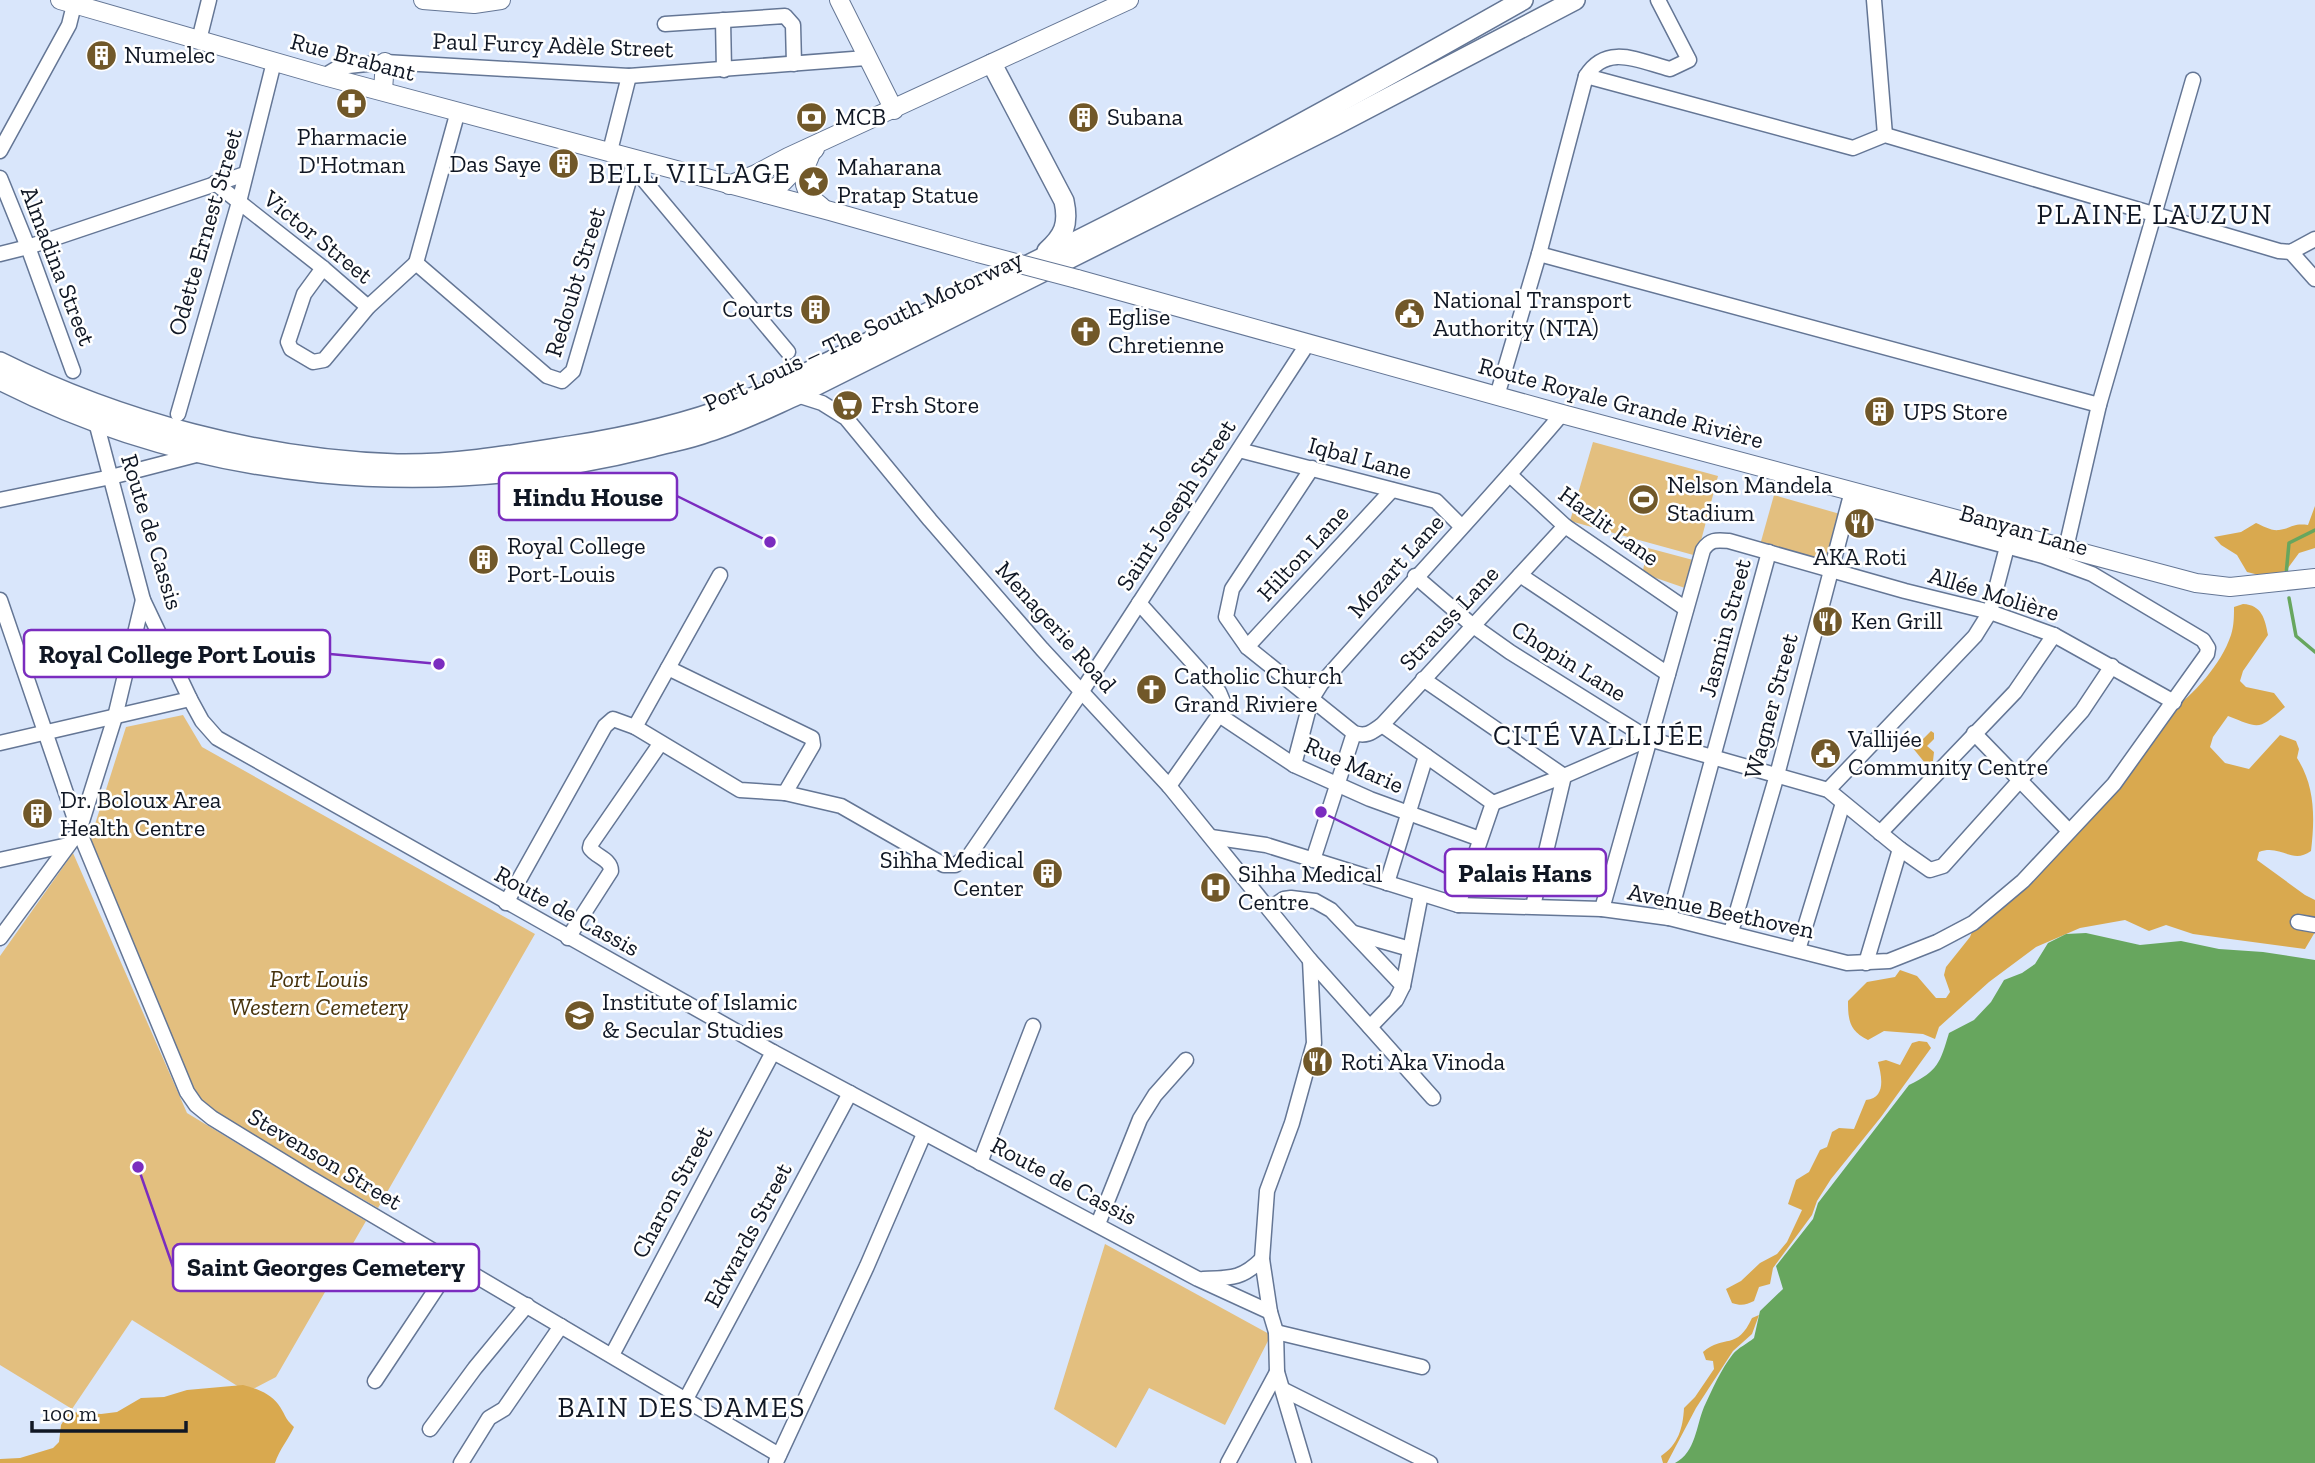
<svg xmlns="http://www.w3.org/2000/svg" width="2315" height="1463" font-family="'Zilla Slab',serif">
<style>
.green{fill:#e3bf7f}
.forest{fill:#d9a94f}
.water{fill:#67a65e}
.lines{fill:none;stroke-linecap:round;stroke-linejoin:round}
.stream{stroke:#67a65e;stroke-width:3.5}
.minor-casing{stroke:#647695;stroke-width:17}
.major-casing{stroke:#647695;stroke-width:20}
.highway-casing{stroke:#647695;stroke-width:22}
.minor{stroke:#fff;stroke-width:14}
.major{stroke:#fff;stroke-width:18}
.highway{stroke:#fff;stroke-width:19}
.major-bridge-casing{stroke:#647695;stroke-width:20;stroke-linecap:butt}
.major-bridge{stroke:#fff;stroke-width:18}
.labels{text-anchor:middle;stroke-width:5;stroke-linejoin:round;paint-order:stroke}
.street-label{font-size:24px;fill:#101724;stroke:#fff}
.poi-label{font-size:24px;fill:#101724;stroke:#fff;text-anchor:start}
.park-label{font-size:24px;font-style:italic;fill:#47330c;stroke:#fff}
.quarter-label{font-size:28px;letter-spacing:2px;fill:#101724;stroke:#fff}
.leader{fill:none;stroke:#7b2cbf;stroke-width:2.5}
.callout-dot{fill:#7b2cbf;stroke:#fff;stroke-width:2.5}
.callout{fill:#fff;stroke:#7b2cbf;stroke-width:2.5}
.callout-label{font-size:26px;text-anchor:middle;font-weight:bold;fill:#101724}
</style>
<rect width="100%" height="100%" fill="#d9e6fb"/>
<g class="green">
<path d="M1593 442 1718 476 1697 556 1570 521Z"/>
<path d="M1774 495 1840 514 1826 562 1760 545Z"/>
<path d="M1648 548 1693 560 1685 588 1653 577 1643 570Z"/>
<path d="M183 715 202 747 535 934 378 1208 194 1102 90 840 126 727Z"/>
<path d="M73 853 187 1113 366 1221 276 1377 247 1392 132 1320 72 1409 0 1365V956Z"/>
<path d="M1105 1244 1271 1335 1225 1425 1149 1388 1116 1448 1054 1409Z"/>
</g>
<g class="forest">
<path d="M2315 506V548L2299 553 2288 568 2275 579 2247 572 2237 555 2221 545 2214 537 2241 532 2256 523C2263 526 2271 531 2279 530 2292 528 2293 523 2308 525Z"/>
<path d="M2243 604C2262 605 2265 619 2268 635L2243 671 2240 681 2246 687 2274 693 2285 707C2258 730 2261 729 2228 716L2213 737 2210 747 2225 763 2249 769 2280 735 2296 741 2299 749 2297 758C2315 786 2315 817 2311 851 2292 865 2281 844 2259 852L2257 860 2305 895 2315 900V932L2305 949 2193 934 2166 925 2149 931 2125 920 2080 928 2036 947 1989 982 1939 1027 1935 1039 1923 1034 1884 1031 1868 1040C1849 1031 1848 1019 1848 1001L1867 982 1895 977 1900 970 1917 976 1936 998H1946L1950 992 1944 975 1946 967 1970 937 1975 924 1992 909 2169 713C2194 694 2221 665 2231 635 2234 626 2234 616 2234 607Z"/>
<path d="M1931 731 1934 733V739L1927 746 1934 752 1933 761 1925 763 1912 747 1916 740H1922Z"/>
<path d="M1919 1041 1927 1042 1931 1048 1881 1117 1831 1179 1817 1201 1812 1215 1773 1268 1770 1284 1759 1287 1754 1301C1746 1305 1741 1306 1732 1303L1726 1289 1741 1281 1760 1263 1777 1254 1787 1242 1802 1210 1788 1204 1796 1180 1809 1172 1820 1150 1827 1147 1832 1132 1839 1128 1854 1129 1866 1100C1886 1098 1882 1077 1878 1062L1886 1060 1900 1065 1912 1043Z"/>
<path d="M1759 1315 1752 1334 1733 1351 1696 1408 1667 1463H1663L1661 1456C1678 1445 1683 1428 1684 1408L1695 1397 1714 1369 1713 1361 1706 1360 1703 1352C1724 1334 1737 1351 1752 1318Z"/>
<path d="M243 1385C255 1388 270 1393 278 1404 285 1413 284 1418 294 1427 288 1440 279 1450 275 1463H0V1459L20 1458 53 1448 59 1442 61 1425 69 1412 101 1414 117 1412 141 1398 164 1397 187 1390Z"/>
</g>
<path class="water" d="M2086 933 2140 945 2181 941 2219 949 2263 952 2315 960V1463H1675C1696 1452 1696 1426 1704 1407 1712 1390 1721 1369 1733 1354 1738 1348 1748 1343 1754 1338L1760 1311 1783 1289 1776 1266 1813 1219 1818 1203 1909 1085C1938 1071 1940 1063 1949 1033L1974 1020 1991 1002 2004 980 2022 973 2035 964 2048 943 2066 934Z"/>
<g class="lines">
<g class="stream">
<path d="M2286 575 2289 543 2315 530"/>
<path d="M2289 598 2296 636 2315 652"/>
</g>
<defs>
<g id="minor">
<path d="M1874 0 1885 135"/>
<path d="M723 20 724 70"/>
<path d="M665 24 785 16 793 25 794 64"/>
<path d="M199 40 209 0"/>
<path d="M324 76 339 67 385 62 629 76 866 58"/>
<path d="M1586 76 1853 148 1885 135 2279 251 2291 252 2315 239"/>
<path d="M0 151 69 25 74 5"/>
<path d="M610 151 629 76"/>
<path d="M633 167 788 352"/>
<path d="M0 178 28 247 73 371"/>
<path d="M215 183 323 268 368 307"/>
<path d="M2291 252 2315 279"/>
<path d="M0 254 28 247 245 174"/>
<path d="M1539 254 2099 405"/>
<path d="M416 263 547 376 562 381 573 371 635 160"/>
<path d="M416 263 458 111"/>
<path d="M323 268 304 294 288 342 291 349 313 362 324 360 368 307 416 263"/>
<path d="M797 395 822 403 846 418 930 520 1042 649 1169 786 1310 960 1433 1098"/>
<path d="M1497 396 1539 254 1586 76C1607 43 1639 61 1670 69L1689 60 1658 0"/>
<path d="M178 414 239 202 274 62"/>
<path d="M96 422 143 600 190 699 202 721 217 738 773 1052 1198 1279 1270 1312"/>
<path d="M1239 450 1436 501 1461 526"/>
<path d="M1312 468 1232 589 1226 617 1247 647 1354 733C1367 737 1372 732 1382 725L1565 526"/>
<path d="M1510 475 1565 526 1686 609"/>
<path d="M0 500 111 477 200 454"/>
<path d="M2066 548 2099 405 2193 80"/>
<path d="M1520 575 1668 674"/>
<path d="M1415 576 1472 625 1510 652 1649 739 1828 790 1900 849 1930 870 1943 866 2082 711 2112 666"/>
<path d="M0 600 79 831 187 1092 196 1105 212 1118 310 1178 779 1455"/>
<path d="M1139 603 1219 692 1224 704 1219 715 1169 786"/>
<path d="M1247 647 1392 490"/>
<path d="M668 668 812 738 813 745 785 793"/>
<path d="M1423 679 1564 776 1533 906"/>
<path d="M1219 715 1294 765 1370 799 1480 839"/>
<path d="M1382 725 1493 803"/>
<path d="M635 727 720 575"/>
<path d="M1974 733 2069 831"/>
<path d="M0 743 190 699"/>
<path d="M1294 765 1311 700 1321 684C1401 593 1484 506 1562 414"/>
<path d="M1828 790 1975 636 1990 612 2007 547"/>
<path d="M1493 803 1564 776 1649 739"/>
<path d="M1880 833 2015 692 2054 635"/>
<path d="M1211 837 1266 845 1458 905 1602 909 1669 918 1847 963 1889 961 1937 942 1973 923 2023 881 2114 784 2207 654 2208 648 2203 640 2092 574 2043 556 1849 504"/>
<path d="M0 860 68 845"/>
<path d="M1313 860 1354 733"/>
<path d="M1387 883 1426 756"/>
<path d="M506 903 605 726 613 719 635 727 740 790 785 793 841 806 944 865H955L969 856 1082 691 1308 343"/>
<path d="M1458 905 1493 803"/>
<path d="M1270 908 1284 899 1291 898 1315 901 1331 910 1403 986"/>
<path d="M1602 909 1703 550C1710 539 1717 540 1729 541L1905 591 1990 612 2054 635 2174 702"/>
<path d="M1669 918 1769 552"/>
<path d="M2298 922 2315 925"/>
<path d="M1731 932 1777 775 1851 495"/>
<path d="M1354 933 1410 949"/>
<path d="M0 938 79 831 115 717 143 600"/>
<path d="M568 938 611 871C611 859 596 857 590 848L591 844 660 744"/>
<path d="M1798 950 1843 803"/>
<path d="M1866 963 1900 849"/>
<path d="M1370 1027 1396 1000 1403 986 1421 894"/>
<path d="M980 1163 1033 1026"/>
<path d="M1098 1224 1140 1119 1155 1095 1186 1060"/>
<path d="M1203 1279C1231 1278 1242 1279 1262 1259"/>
<path d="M1276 1332 1422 1367"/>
<path d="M612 1355 773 1052"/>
<path d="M375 1381 454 1262"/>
<path d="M1284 1390 1430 1463"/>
<path d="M686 1399 850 1093"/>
<path d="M430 1429 475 1368 527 1305"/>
<path d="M776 1462 867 1266 924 1134"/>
<path d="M461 1463 489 1418 504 1409 561 1326"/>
<path d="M1228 1463 1277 1372"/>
<path d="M1304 1463 1277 1372 1276 1332 1270 1312 1262 1259 1267 1191 1292 1123 1314 1043 1310 960"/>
</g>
<g id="major">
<path d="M60 0 324 76 830 211 978 253"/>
<path d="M423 0 474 4 501 0"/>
<path d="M839 0 894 110"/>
<path d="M383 90 385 62"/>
<path d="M810 156C800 177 802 193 822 207"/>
<path d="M729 185 756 174 788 157 1129 0"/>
<path d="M766 194 782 183 815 149"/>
<path d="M1077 279 1562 414 2196 583 2230 587 2315 578"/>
</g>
<g id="highway">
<path d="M992 64 1064 201C1069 224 1064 236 1047 251"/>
<path d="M0 362C120 422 263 460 397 464 455 465 513 455 570 446 627 437 683 425 737 404 814 373 886 331 961 297 1153 207 1339 104 1523 0"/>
<path d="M0 380C202 483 434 502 652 447 671 442 690 439 708 432 738 423 768 408 797 395L1334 126 1575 0"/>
</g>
</defs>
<use href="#minor" class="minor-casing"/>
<use href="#major" class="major-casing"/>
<use href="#highway" class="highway-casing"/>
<use href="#minor" class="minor"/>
<use href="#major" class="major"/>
<use href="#highway" class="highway"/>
<defs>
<path id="major-bridge" d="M978 253 1077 279"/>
</defs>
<use href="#major-bridge" class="major-bridge-casing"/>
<use href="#major-bridge" class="major-bridge"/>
</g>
<defs>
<symbol id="building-disc" viewBox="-11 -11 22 22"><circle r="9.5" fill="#715829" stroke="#fff"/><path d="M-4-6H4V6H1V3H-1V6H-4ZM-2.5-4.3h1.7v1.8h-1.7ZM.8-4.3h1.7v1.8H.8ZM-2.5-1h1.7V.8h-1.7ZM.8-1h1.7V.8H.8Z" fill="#fff"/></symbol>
<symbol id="pharmacy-disc" viewBox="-11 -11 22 22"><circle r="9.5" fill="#715829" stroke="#fff"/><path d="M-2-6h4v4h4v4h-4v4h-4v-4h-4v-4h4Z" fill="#fff"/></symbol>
<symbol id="bank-disc" viewBox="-11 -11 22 22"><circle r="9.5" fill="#715829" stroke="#fff"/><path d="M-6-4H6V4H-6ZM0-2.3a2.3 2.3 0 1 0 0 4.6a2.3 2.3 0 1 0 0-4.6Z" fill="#fff"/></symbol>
<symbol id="sight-disc" viewBox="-11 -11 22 22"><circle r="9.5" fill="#715829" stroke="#fff"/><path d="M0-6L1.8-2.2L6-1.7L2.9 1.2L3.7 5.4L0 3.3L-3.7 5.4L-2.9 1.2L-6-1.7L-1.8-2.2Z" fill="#fff"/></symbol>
<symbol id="civic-disc" viewBox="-11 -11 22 22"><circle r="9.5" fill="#715829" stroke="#fff"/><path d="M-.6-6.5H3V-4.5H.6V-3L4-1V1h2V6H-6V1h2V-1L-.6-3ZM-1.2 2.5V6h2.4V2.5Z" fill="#fff"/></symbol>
<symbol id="church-disc" viewBox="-11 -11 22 22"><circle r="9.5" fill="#715829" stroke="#fff"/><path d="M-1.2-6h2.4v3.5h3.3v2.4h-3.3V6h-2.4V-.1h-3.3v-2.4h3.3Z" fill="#fff"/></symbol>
<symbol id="supermarket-disc" viewBox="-11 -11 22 22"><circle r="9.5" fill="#715829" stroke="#fff"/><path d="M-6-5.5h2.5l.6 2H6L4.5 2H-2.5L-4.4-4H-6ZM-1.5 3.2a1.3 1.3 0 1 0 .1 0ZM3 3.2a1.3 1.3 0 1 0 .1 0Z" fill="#fff"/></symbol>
<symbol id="stadium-disc" viewBox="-11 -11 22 22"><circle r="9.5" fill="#715829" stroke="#fff"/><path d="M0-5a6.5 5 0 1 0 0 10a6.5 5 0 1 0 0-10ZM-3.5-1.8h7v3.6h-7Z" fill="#fff"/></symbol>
<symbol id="restaurant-disc" viewBox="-11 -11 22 22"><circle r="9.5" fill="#715829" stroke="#fff"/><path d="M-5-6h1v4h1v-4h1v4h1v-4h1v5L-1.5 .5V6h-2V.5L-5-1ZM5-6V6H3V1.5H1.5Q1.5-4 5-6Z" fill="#fff"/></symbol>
<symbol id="hospital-disc" viewBox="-11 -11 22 22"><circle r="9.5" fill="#715829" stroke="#fff"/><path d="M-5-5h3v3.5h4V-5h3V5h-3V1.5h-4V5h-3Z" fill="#fff"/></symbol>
<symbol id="school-disc" viewBox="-11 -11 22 22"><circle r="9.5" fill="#715829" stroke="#fff"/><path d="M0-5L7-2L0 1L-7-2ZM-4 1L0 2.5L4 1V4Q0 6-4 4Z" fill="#fff"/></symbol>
</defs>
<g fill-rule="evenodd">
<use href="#building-disc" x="84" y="38" width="35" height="35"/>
<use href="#pharmacy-disc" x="334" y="86" width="35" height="35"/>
<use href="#bank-disc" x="794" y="100" width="35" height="35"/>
<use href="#building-disc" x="1066" y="100" width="35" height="35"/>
<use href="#building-disc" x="546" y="146" width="35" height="35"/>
<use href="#sight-disc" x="796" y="164" width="35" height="35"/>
<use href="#building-disc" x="798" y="292" width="35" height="35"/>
<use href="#civic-disc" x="1392" y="296" width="35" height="35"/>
<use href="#church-disc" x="1068" y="314" width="35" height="35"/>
<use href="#supermarket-disc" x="830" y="388" width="35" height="35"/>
<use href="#building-disc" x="1862" y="394" width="35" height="35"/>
<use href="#stadium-disc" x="1626" y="482" width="35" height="35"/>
<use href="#restaurant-disc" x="1842" y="506" width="35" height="35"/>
<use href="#building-disc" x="466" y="542" width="35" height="35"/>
<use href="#restaurant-disc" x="1810" y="604" width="35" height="35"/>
<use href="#church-disc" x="1134" y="672" width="35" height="35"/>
<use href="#civic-disc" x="1808" y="736" width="35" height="35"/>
<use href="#building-disc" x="20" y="796" width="35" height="35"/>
<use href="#building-disc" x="1030" y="856" width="35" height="35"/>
<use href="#hospital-disc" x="1198" y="870" width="35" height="35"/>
<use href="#school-disc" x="562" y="998" width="35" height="35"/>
<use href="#restaurant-disc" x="1300" y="1044" width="35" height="35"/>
</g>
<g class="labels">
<g class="street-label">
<text transform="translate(553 45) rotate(2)" y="8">Paul Furcy Adèle Street</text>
<text transform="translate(353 57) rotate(15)" y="8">Rue Brabant</text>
<text transform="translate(205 232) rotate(-74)" y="8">Odette Ernest Street</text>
<text transform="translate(318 237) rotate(39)" y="8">Victor Street</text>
<text transform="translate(58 266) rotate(69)" y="8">Almadina Street</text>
<text transform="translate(575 282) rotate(-73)" y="8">Redoubt Street</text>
<text transform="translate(863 331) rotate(-25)" y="8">Port Louis – The South Motorway</text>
<text transform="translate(1621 403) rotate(15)" y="8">Route Royale Grande Rivière</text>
<text transform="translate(1360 458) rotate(15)" y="8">Iqbal Lane</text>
<text transform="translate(1176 505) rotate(-57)" y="8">Saint Joseph Street</text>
<text transform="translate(1609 526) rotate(36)" y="8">Hazlit Lane</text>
<text transform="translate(2024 530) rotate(16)" y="8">Banyan Lane</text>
<text transform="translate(152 532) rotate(73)" y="8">Route de Cassis</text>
<text transform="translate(1303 553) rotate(-47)" y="8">Hilton Lane</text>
<text transform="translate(1396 566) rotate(-48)" y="8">Mozart Lane</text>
<text transform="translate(1994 594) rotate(17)" y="8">Allée Molière</text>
<text transform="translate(1449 618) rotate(-47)" y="8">Strauss Lane</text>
<text transform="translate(1056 627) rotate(48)" y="8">Menagerie Road</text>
<text transform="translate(1725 628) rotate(-75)" y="8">Jasmin Street</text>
<text transform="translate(1569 661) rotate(32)" y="8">Chopin Lane</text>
<text transform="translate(1771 706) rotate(-75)" y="8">Wagner Street</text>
<text transform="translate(1354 765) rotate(24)" y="8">Rue Marie</text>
<text transform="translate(567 911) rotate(29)" y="8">Route de Cassis</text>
<text transform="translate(1721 911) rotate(12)" y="8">Avenue Beethoven</text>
<text transform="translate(325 1159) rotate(31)" y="8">Stevenson Street</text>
<text transform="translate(1064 1181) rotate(28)" y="8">Route de Cassis</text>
<text transform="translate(672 1192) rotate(-62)" y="8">Charon Street</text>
<text transform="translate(748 1235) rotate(-62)" y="8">Edwards Street</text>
</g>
<g class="poi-label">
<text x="124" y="63">Numelec</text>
<text x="835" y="125">MCB</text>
<text x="1107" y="125">Subana</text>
<text x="352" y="145" text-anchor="middle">Pharmacie<tspan x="352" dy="28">D'Hotman</tspan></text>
<text x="541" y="172" text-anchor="end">Das Saye</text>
<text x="837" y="175">Maharana<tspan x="837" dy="28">Pratap Statue</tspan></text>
<text x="1433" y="308">National Transport<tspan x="1433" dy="28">Authority (NTA)</tspan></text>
<text x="793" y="317" text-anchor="end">Courts</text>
<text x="1108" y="325">Eglise<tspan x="1108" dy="28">Chretienne</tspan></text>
<text x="871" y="413">Frsh Store</text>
<text x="1903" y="420">UPS Store</text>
<text x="1667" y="493">Nelson Mandela<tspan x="1667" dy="28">Stadium</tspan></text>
<text x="507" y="554">Royal College<tspan x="507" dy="28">Port-Louis</tspan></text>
<text x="1860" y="565" text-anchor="middle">AKA Roti</text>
<text x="1851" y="629">Ken Grill</text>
<text x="1174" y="684">Catholic Church<tspan x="1174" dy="28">Grand Riviere</tspan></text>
<text x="1848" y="747">Vallijée<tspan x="1848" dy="28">Community Centre</tspan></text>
<text x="60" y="808">Dr. Boloux Area<tspan x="60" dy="28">Health Centre</tspan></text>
<text x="1024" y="868" text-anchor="end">Sihha Medical<tspan x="1024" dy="28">Center</tspan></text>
<text x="1238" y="882">Sihha Medical<tspan x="1238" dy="28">Centre</tspan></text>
<text x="602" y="1010">Institute of Islamic<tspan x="602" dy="28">&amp; Secular Studies</tspan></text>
<text x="1341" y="1070">Roti Aka Vinoda</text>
</g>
<g class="park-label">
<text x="319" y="987">Port Louis<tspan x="319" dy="28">Western Cemetery</tspan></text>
</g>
<g class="quarter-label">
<text x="690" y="183">BELL VILLAGE</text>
<text x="2155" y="224">PLAINE LAUZUN</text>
<text x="1599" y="745">CITÉ VALLIJÉE</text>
<text x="682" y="1417">BAIN DES DAMES</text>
</g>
</g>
<path class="leader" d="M770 542L677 496M439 664L330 654M1321 812L1445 873M138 1167L173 1267"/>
<g class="callout-dot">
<circle cx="770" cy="542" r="7"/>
<circle cx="439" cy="664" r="7"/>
<circle cx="1321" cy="812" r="7"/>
<circle cx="138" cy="1167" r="7"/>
</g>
<g class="callout">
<rect x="499" y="473" width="178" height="47" rx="7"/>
<rect x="24" y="630" width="306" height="47" rx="7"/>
<rect x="1445" y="849" width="161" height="47" rx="7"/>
<rect x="173" y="1244" width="306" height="47" rx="7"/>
</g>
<g class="callout-label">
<text x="588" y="506">Hindu House</text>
<text x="177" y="663">Royal College Port Louis</text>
<text x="1525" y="882">Palais Hans</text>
<text x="326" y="1276">Saint Georges Cemetery</text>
</g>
<path d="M32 1421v10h154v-10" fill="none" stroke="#101724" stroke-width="3.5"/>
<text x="42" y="1421" font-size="21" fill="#101724" stroke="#ffffff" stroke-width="5" paint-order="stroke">100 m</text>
</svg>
